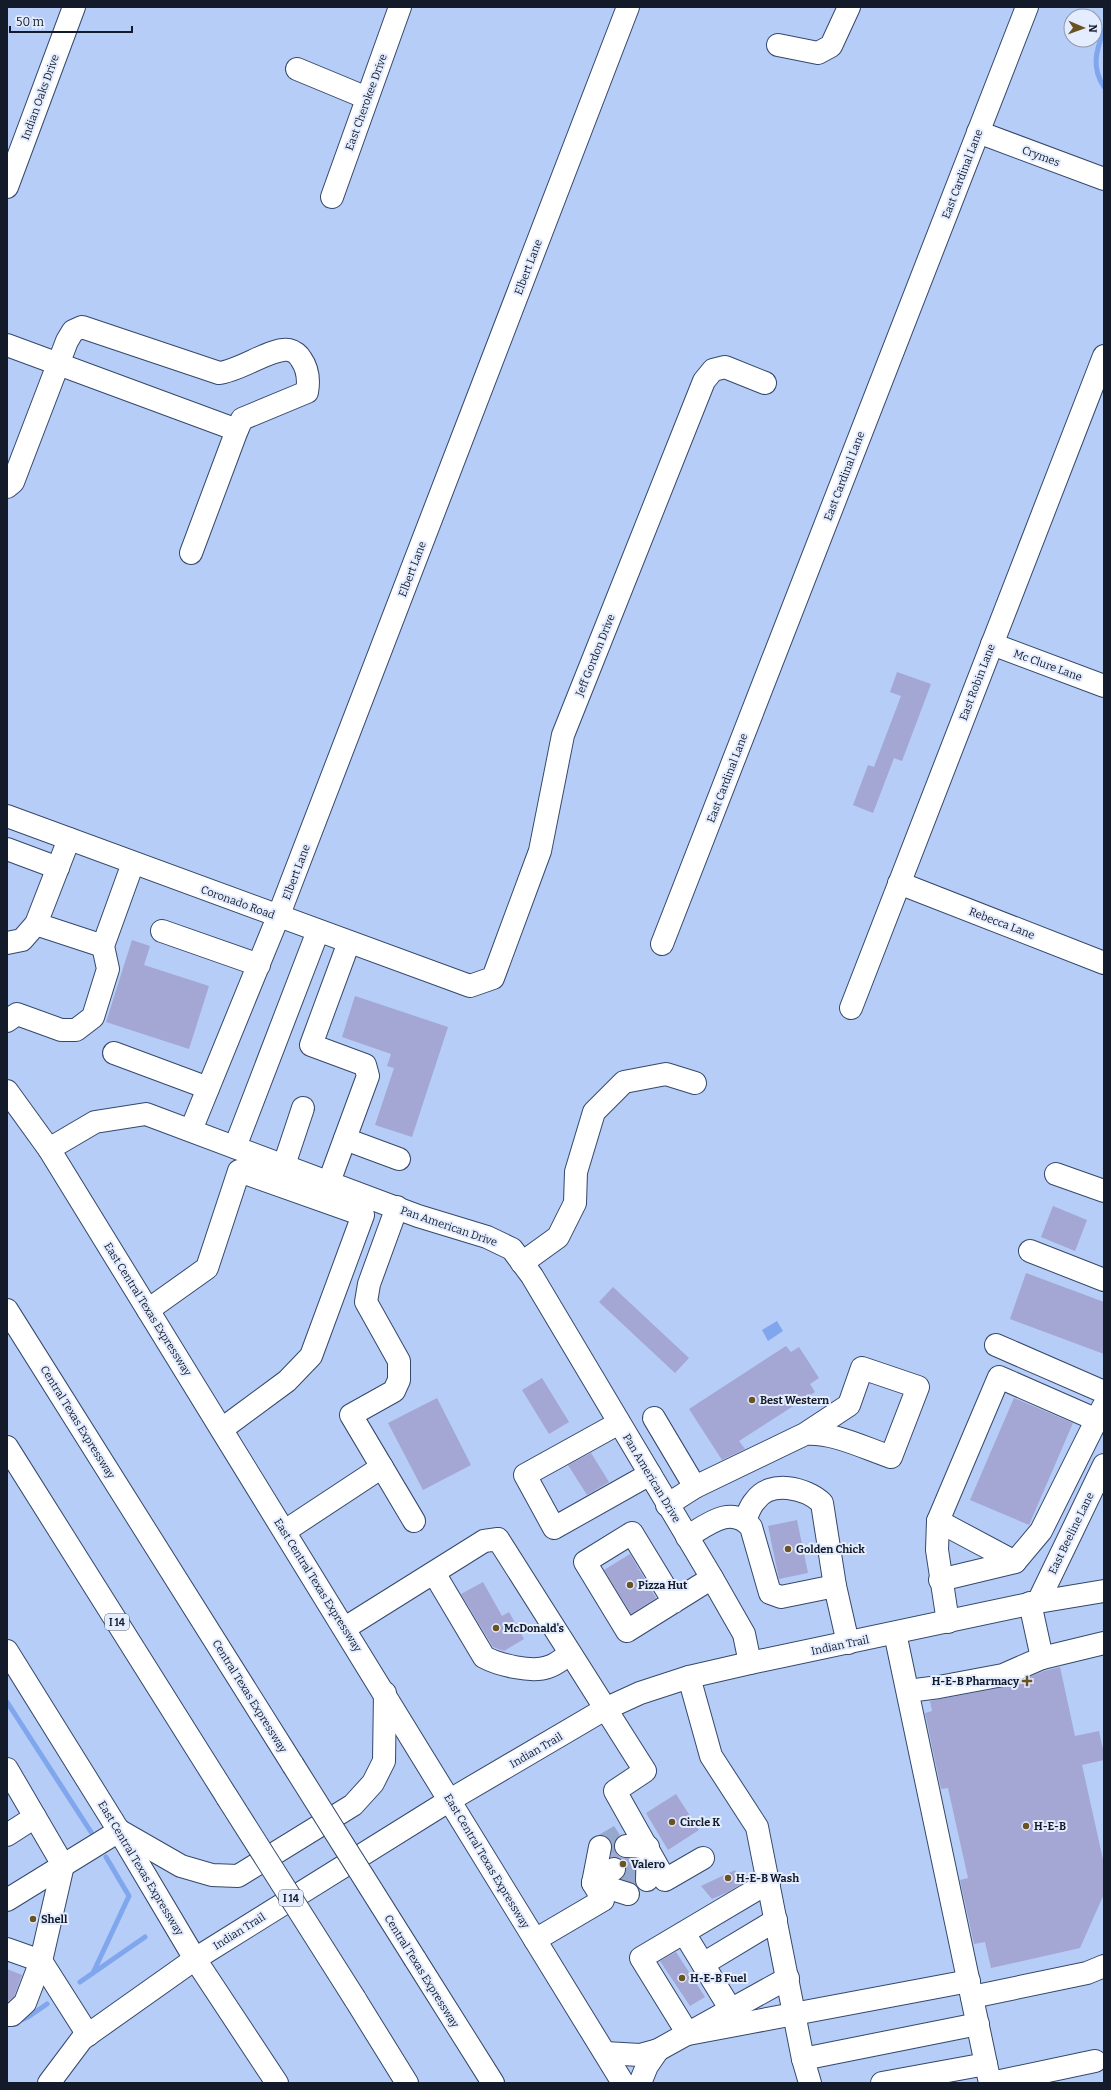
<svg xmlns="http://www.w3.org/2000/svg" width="1111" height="2090" font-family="Bitter,serif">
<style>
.water{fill:#80a6ed}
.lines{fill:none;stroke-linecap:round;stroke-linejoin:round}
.stream{stroke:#80a6ed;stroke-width:5}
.building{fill:#a4a6d3}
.minor-tunnel{stroke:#95a9ce;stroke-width:22;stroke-dasharray:22 11;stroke-linecap:butt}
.minor-casing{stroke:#35486b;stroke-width:24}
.major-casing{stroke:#35486b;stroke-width:24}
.highway-casing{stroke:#35486b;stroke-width:24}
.minor{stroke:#fff;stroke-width:22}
.major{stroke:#fff;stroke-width:22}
.highway{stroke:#fff;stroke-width:22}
.highway-bridge-casing{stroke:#35486b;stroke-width:24;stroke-linecap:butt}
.highway-bridge{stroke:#fff;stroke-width:22}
.poi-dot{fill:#6a5222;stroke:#e4edff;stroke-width:1.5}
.labels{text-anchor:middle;stroke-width:4;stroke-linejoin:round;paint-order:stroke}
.shield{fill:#e4edff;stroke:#525a6a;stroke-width:1}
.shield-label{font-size:10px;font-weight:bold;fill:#131b2a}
.street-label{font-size:11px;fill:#131b2a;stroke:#e4edff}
.poi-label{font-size:11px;font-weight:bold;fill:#131b2a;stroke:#e4edff;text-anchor:start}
</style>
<rect width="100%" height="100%" fill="#b6cdf7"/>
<path class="water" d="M777 1321 783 1331 768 1341 762 1330Z"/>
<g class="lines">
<g class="stream">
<path d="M1104 30C1096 51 1091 67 1104 87"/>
<path d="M7 1702 91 1832"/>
<path d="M93 1973 129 1896 106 1857"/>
<path d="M80 1982 145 1937"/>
<path d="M19 2021 28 2017 47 2004"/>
</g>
</g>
<g class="building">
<path d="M897 672 931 684 902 761 894 758 873 813 853 805 868 765 874 767 901 696 890 692Z"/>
<path d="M132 940 150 946 144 965 209 986 189 1049 106 1022Z"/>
<path d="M355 996 448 1027 412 1137 375 1125 394 1068 387 1066 391 1054 342 1037Z"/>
<path d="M1053 1206 1087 1220 1075 1251 1041 1237Z"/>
<path d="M1026 1273 1104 1302V1354L1010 1319Z"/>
<path d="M613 1287 689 1358 675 1373 599 1302Z"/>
<path d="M786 1346 791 1352 799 1347 819 1378 810 1384 815 1392 739 1441 745 1449 722 1460 689 1409Z"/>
<path d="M542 1378 569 1422 549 1434 522 1390Z"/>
<path d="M437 1398 471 1465 423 1490 388 1423Z"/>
<path d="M1014 1398 1073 1423 1029 1525 970 1500Z"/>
<path d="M591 1453 609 1482 587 1495 568 1465Z"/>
<path d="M797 1520 808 1573 779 1579 768 1526Z"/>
<path d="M630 1554 656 1598 631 1614 604 1570Z"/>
<path d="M483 1582 502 1616 509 1612 524 1639 504 1651 493 1647 461 1594Z"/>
<path d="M1060 1667 1075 1736 1099 1731 1104 1754V1760L1082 1765 1104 1864V1894L1080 1948 991 1968 985 1942 974 1944 960 1880 968 1878 948 1788 941 1789 925 1713 932 1711 930 1701 1005 1687 1044 1671Z"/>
<path d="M676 1794 699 1830 668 1850 646 1813Z"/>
<path d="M614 1826 620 1835 614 1845 615 1851 620 1857 634 1859 636 1884 621 1879 626 1869 625 1862 619 1858 611 1857 612 1843 608 1837 599 1835Z"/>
<path d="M735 1870 741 1884 728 1892 712 1899 701 1886Z"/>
<path d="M676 1952 705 1997 690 2006 660 1961Z"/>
<path d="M7 1969 22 1975 14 1997 7 2002Z"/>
</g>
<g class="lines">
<g class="minor-tunnel">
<path d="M600 1847 620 1836"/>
<path d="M621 1881 640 1869"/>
</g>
<defs>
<g id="minor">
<path d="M778 45 818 53 831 46 849 7"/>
<path d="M297 69 367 98"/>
<path d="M978 132 1104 179"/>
<path d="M7 187 74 7"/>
<path d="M332 197 400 7"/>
<path d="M7 345 237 430 191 553"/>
<path d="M7 487 13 482 67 341 73 331 82 327 219 373C240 371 272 347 289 350 294 351 299 355 301 359 308 369 309 381 307 392L242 419 237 430"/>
<path d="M992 644 1104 686"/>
<path d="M7 816 470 986 493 978 540 851 563 735 704 381 713 370 725 367 765 383"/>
<path d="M7 849 58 868"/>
<path d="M899 883 1104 963"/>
<path d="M36 924 103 946"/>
<path d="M162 931 259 965"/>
<path d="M7 943 22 940 36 924 69 839"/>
<path d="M662 944 1027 7"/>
<path d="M851 1008 1104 356"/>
<path d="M7 1021 17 1014 61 1030H76L93 1017 108 969 103 946 133 863"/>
<path d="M114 1053 208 1088"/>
<path d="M191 1130 278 917 628 7"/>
<path d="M345 1139 399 1159"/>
<path d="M235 1147 318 931"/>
<path d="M49 1149 95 1122 146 1114 418 1216 487 1237 512 1249 532 1276 712 1578 744 1634 750 1663"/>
<path d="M284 1165 303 1108"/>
<path d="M1056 1174 1104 1191"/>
<path d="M329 1182 368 1076 365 1065 311 1045 349 942"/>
<path d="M397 1207 369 1284 366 1302 399 1361V1380L394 1391 351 1415 414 1521"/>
<path d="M1030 1251 1104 1280"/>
<path d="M522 1263 558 1237 575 1203 576 1172 594 1112 624 1082 666 1074 695 1083"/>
<path d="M148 1310 207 1268 239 1171 363 1215 311 1356 287 1381 222 1429"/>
<path d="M996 1345 1104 1392"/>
<path d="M654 1418 695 1487"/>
<path d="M619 1423 525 1475 554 1528 650 1474"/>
<path d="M667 1505 695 1487 805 1434 849 1405 862 1368 918 1387 891 1457C864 1448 834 1432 805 1434"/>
<path d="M745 1520C748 1514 750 1506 755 1501 770 1479 806 1488 822 1503L835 1586"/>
<path d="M938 1521 1015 1562 1041 1531 1103 1407"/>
<path d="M285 1531 382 1467"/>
<path d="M687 1537C707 1525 731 1504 751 1527L770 1593 781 1597 835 1586 848 1643"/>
<path d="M434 1573 484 1657C499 1665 532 1673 548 1667 556 1665 563 1658 570 1654"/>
<path d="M940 1580 1015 1562"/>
<path d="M674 1602 632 1533 585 1562 627 1631 712 1578"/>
<path d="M1038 1602 1104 1465"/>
<path d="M1030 1603 1042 1658 1104 1643"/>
<path d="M948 1622 937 1550 938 1521 999 1377 1097 1420"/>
<path d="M345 1628 484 1541 498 1539 645 1771 615 1791 665 1880 703 1858"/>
<path d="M895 1633 990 2083"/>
<path d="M689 1677 711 1756 757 1827 803 2059 810 2083"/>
<path d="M908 1691 939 1687 1003 1675 1042 1658"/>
<path d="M7 1769 63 1865 41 1961 25 2003 12 2015H7"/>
<path d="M7 1835 35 1817"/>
<path d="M626 1846 648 1847 647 1880"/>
<path d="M596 1877 593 1883 600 1847"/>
<path d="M769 1882 641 1958 688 2034 969 1981"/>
<path d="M600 1883H593L628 1894"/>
<path d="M7 1900 119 1831"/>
<path d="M684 1933 731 2010"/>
<path d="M535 1940 603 1900 593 1883 614 1869"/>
<path d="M7 1949 41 1961 88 2035"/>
<path d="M703 1964 776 1920"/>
<path d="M972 1997 1087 1973 1104 1966"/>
<path d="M605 2053 640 2055 658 2050 788 1978"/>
<path d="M803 2059 978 2024"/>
<path d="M49 2083 82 2039 195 1959 450 1800 605 1709 640 1693 689 1677 750 1663 1038 1602 1104 1591"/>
<path d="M640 2083 647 2066 658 2050"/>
<path d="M882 2083 986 2064"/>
<path d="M991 2083 1095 2061"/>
</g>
<g id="major">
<path d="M7 1091 49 1149 623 2083"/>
<path d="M7 1651 119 1831 195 1959 277 2083"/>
<path d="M120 1831 181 1866 212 1875 238 1876 353 1805 373 1783 384 1761 385 1693"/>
</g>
<g id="highway">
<path d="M7 1310 293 1765"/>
<path d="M7 1447 227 1797"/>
<path d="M415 1959 493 2083"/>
<path d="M355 1999 407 2083"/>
</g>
</defs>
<use href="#minor" class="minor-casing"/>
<use href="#major" class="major-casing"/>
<use href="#highway" class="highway-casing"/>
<use href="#minor" class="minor"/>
<use href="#major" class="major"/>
<use href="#highway" class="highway"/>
<defs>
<g id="highway-bridge">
<path d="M293 1765 415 1959"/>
<path d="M227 1797 355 1999"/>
</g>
</defs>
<use href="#highway-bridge" class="highway-bridge-casing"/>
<use href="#highway-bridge" class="highway-bridge"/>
</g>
<g class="poi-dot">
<circle cx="752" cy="1400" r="4"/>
<circle cx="788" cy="1549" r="4"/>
<circle cx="630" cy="1585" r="4"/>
<circle cx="496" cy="1628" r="4"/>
<path d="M1025 1675h4v4h4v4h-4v4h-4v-4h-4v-4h4z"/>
<circle cx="672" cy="1822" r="4"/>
<circle cx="1026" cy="1826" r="4"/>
<circle cx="623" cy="1864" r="4"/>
<circle cx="728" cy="1878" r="4"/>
<circle cx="33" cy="1919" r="4"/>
<circle cx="682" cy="1978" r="4"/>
</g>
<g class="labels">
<g class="shield">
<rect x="105" y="1614" width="24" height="16" rx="3"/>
<rect x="279" y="1890" width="24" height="16" rx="3"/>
</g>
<g class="shield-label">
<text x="117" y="1626">I 14</text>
<text x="291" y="1902">I 14</text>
</g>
<g class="street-label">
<text transform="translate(40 97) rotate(-70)" y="4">Indian Oaks Drive</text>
<text transform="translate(366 102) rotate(-70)" y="4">East Cherokee Drive</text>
<text transform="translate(1041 156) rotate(20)" y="4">Crymes</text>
<text transform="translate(962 174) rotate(-69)" y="4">East Cardinal Lane</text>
<text transform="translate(528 267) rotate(-69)" y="4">Elbert Lane</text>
<text transform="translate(844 476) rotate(-69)" y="4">East Cardinal Lane</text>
<text transform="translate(412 569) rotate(-69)" y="4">Elbert Lane</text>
<text transform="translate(595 655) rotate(-68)" y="4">Jeff Gordon Drive</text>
<text transform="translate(1048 665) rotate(20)" y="4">Mc Clure Lane</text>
<text transform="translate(977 682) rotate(-69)" y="4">East Robin Lane</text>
<text transform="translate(727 778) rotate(-69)" y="4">East Cardinal Lane</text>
<text transform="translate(296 872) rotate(-69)" y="4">Elbert Lane</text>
<text transform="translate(238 902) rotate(20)" y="4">Coronado Road</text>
<text transform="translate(1002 923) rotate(21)" y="4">Rebecca Lane</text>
<text transform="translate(449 1226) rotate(19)" y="4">Pan American Drive</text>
<text transform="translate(148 1309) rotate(58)" y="4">East Central Texas Expressway</text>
<text transform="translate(78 1422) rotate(58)" y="4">Central Texas Expressway</text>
<text transform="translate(652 1478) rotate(59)" y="4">Pan American Drive</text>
<text transform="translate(1071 1533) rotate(-64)" y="4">East Beeline Lane</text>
<text transform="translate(318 1585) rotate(58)" y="4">East Central Texas Expressway</text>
<text transform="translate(840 1645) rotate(-12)" y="4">Indian Trail</text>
<text transform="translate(250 1696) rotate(58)" y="4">Central Texas Expressway</text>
<text transform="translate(536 1750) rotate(-30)" y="4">Indian Trail</text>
<text transform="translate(487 1861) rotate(59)" y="4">East Central Texas Expressway</text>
<text transform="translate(141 1868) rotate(59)" y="4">East Central Texas Expressway</text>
<text transform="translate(239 1931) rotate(-32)" y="4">Indian Trail</text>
<text transform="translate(422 1971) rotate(58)" y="4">Central Texas Expressway</text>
</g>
<g class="poi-label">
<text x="760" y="1404">Best Western</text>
<text x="796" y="1553">Golden Chick</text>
<text x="638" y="1589">Pizza Hut</text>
<text x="504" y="1632">McDonald's</text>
<text x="1019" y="1685" text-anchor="end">H-E-B Pharmacy</text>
<text x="680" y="1826">Circle K</text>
<text x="1034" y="1830">H-E-B</text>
<text x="631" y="1868">Valero</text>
<text x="736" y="1882">H-E-B Wash</text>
<text x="41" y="1923">Shell</text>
<text x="690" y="1982">H-E-B Fuel</text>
</g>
</g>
<rect width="1111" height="2090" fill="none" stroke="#131b2a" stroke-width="16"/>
<g transform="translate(1083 28) rotate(92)"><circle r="19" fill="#e4edff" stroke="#9099aa"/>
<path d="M0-3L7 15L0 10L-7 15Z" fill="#6a5222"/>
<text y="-6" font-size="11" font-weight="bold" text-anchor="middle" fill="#131b2a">N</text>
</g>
<path d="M10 26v6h122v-6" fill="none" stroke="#131b2a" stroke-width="2"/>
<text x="16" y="26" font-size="12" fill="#131b2a" stroke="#e4edff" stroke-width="3" paint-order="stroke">50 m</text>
</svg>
